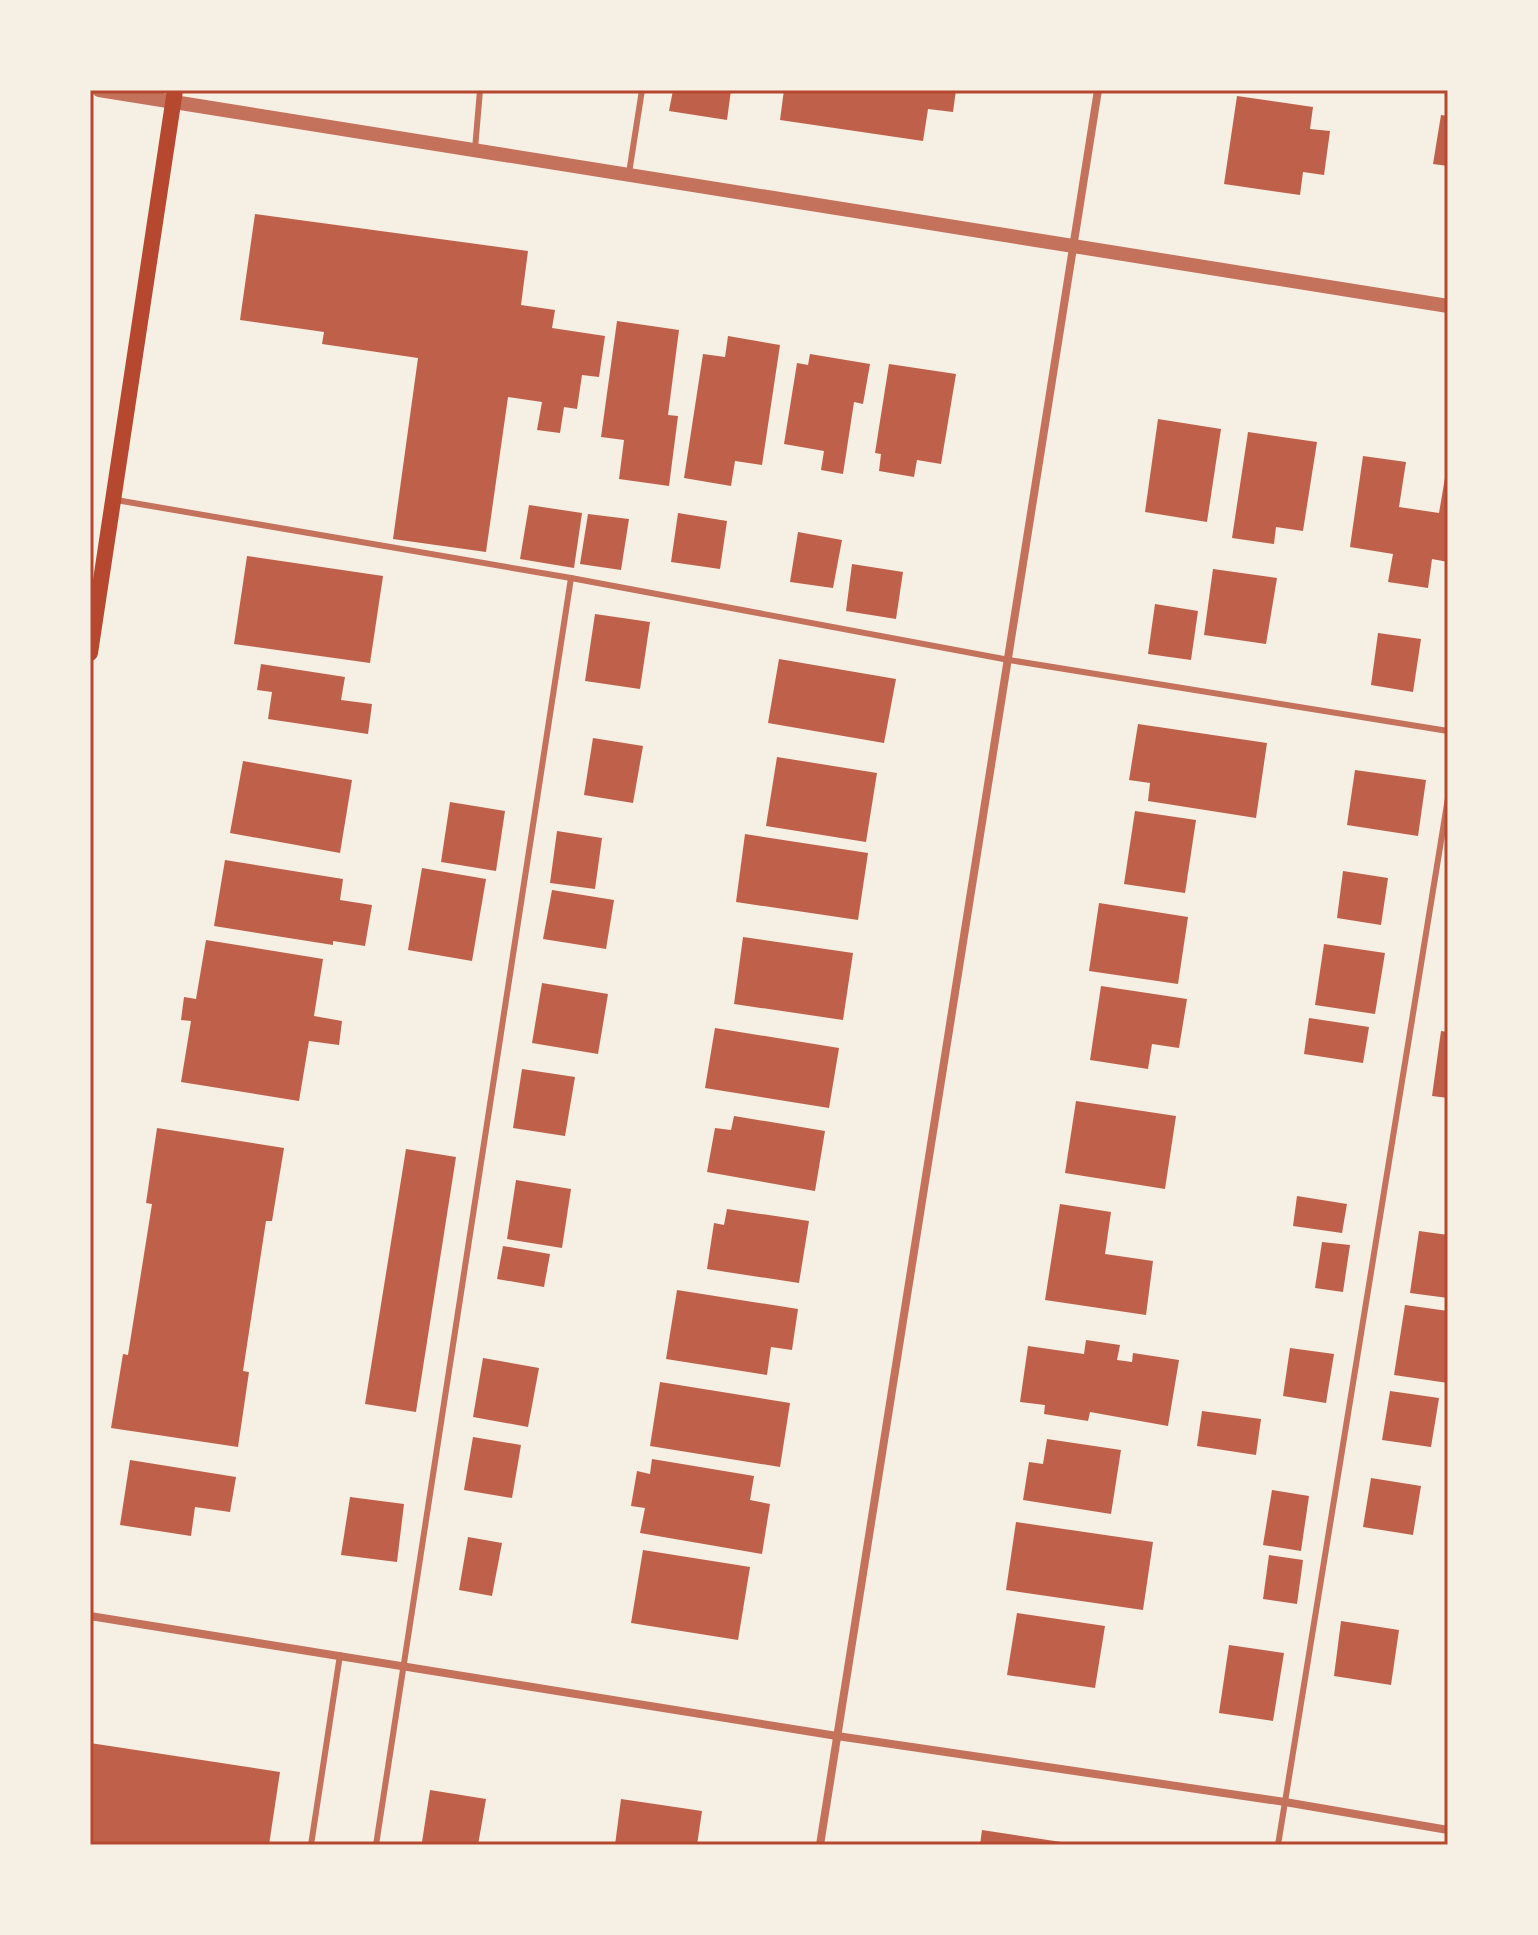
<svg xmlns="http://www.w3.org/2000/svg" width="1538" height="1935" font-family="Rubik,sans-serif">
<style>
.building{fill:#bf614a}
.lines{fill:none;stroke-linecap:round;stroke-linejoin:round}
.service{stroke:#c5725c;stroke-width:6}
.minor{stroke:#c5725c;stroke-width:8}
.tertiary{stroke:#c5725c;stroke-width:14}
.secondary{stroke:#b5482f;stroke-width:16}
.neatline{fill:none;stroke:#b5482f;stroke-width:3}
</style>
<rect width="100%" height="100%" fill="#f6efe4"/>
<g class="building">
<path d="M673 90H731L727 120 669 111Z"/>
<path d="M784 90H956L953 112 928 109 923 141 780 120Z"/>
<path d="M1237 96 1313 107 1310 129 1330 131 1324 175 1303 172 1300 195 1224 184Z"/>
<path d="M1441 115 1448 116V166L1433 164Z"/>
<path d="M255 214 528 251 521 305 555 310 552 328 605 336 599 377 582 375 577 409 564 407 560 433 537 430 542 402 508 397 486 552 393 539 418 358 322 344 324 332 240 320Z"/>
<path d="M617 321 679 330 668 415 678 416 669 486 619 479 624 440 601 437Z"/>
<path d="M728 336 780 345 762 465 735 461 731 486 684 478 703 354 725 357Z"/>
<path d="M810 354 870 364 863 404 854 402 843 474 821 470 824 451 784 444 797 363 808 365Z"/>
<path d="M889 364 956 374 941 464 917 460 914 477 879 471 881 454 875 453Z"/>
<path d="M1158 419 1221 429 1207 522 1145 512Z"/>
<path d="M1248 432 1317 442 1303 531 1276 527 1274 544 1232 538Z"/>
<path d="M1363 456 1406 462 1399 507 1439 513 1448 460V562L1432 559 1428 588 1388 582 1393 554 1350 547Z"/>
<path d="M529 505 582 513 574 568 520 559Z"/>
<path d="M678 513 727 521 720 569 671 562Z"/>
<path d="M588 514 629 519 621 570 580 564Z"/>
<path d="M798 532 842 540 833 588 790 582Z"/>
<path d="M247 556 383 576 370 663 234 644Z"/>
<path d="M852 564 903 572 896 619 846 611Z"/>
<path d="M1213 569 1277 578 1266 644 1204 635Z"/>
<path d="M1155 604 1198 611 1191 660 1148 654Z"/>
<path d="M595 614 650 622 640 689 585 681Z"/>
<path d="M1378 633 1421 639 1413 692 1371 685Z"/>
<path d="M779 659 896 679 884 743 768 723Z"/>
<path d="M261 664 345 677 341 700 372 704 368 734 268 719 272 692 257 690Z"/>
<path d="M1138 724 1267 743 1256 818 1148 801 1150 783 1129 780Z"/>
<path d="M593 738 643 746 633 803 584 795Z"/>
<path d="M777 757 877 773 866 842 766 826Z"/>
<path d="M243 761 352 780 340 853 230 833Z"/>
<path d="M1355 770 1426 780 1418 836 1347 825Z"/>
<path d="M450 802 505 811 496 871 441 862Z"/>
<path d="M1135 811 1196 820 1185 893 1124 884Z"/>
<path d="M557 831 602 838 595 889 550 883Z"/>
<path d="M745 834 868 853 858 920 736 902Z"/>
<path d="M225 860 343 879 340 900 372 905 365 946 333 941V945L214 926Z"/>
<path d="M422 868 486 879 472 961 408 950Z"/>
<path d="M1343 871 1388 878 1381 925 1337 918Z"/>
<path d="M552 890 614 900 606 949 543 939Z"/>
<path d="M1099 903 1188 917 1178 984 1089 971Z"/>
<path d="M743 937 853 953 843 1020 734 1004Z"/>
<path d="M206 940 323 959 314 1016 342 1021 339 1045 309 1041 299 1101 181 1082 191 1021 181 1020 184 997 196 999Z"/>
<path d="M1324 944 1385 953 1375 1014 1315 1005Z"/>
<path d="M542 983 608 994 598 1054 532 1043Z"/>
<path d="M1101 986 1187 999 1179 1048 1152 1044 1148 1069 1090 1060Z"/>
<path d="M1309 1018 1369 1027 1363 1063 1304 1054Z"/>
<path d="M715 1028 839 1048 829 1108 705 1088Z"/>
<path d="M1441 1031 1448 1032V1098L1432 1096Z"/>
<path d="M522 1069 575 1077 565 1136 513 1128Z"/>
<path d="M1076 1101 1176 1116 1165 1189 1065 1173Z"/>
<path d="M734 1116 825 1131 815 1191 707 1172 715 1128 731 1130Z"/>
<path d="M157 1128 284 1148 272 1221H266L243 1371 249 1372 238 1447 111 1428 123 1354 128 1355 152 1204 146 1203Z"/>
<path d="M406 1149 456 1157 416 1412 365 1404Z"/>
<path d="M516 1180 571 1189 562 1248 507 1239Z"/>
<path d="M1297 1196 1347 1204 1342 1233 1293 1226Z"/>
<path d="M1060 1204 1111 1212 1105 1254 1153 1261 1146 1315 1045 1300Z"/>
<path d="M727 1209 809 1221 799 1283 707 1269 714 1223 724 1225Z"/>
<path d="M1419 1231 1448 1235V1298L1410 1293Z"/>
<path d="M1322 1242 1350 1245 1343 1292 1315 1288Z"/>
<path d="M503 1246 550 1254 544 1287 497 1279Z"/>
<path d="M677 1290 798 1309 792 1350 771 1347 767 1375 666 1359Z"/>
<path d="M1405 1305 1448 1311V1383L1394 1375Z"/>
<path d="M1086 1340 1120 1345 1117 1360 1132 1362 1133 1353 1179 1360 1168 1426 1090 1412 1088 1421 1044 1414 1045 1405 1020 1402 1028 1346 1084 1354Z"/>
<path d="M1290 1348 1334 1354 1326 1403 1283 1396Z"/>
<path d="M483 1358 539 1368 528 1427 473 1417Z"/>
<path d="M660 1382 790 1403 780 1467 650 1446Z"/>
<path d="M1390 1391 1439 1398 1431 1447 1382 1440Z"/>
<path d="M1202 1411 1261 1419 1256 1455 1197 1446Z"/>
<path d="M473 1437 521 1445 512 1498 464 1490Z"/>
<path d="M1047 1439 1121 1450 1111 1514 1023 1500 1029 1462 1043 1464Z"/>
<path d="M652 1459 754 1476 750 1500 770 1504 762 1554 640 1533 645 1508 631 1506 637 1471 650 1474Z"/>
<path d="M130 1460 236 1477 230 1512 195 1507 191 1536 120 1525Z"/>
<path d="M1371 1478 1421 1486 1413 1535 1363 1527Z"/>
<path d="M1272 1490 1309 1496 1301 1551 1263 1545Z"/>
<path d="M350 1497 404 1504 397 1562 341 1555Z"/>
<path d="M1016 1522 1153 1542 1143 1610 1006 1590Z"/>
<path d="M468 1537 502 1543 492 1596 459 1590Z"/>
<path d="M643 1550 750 1567 738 1640 631 1623Z"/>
<path d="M1269 1555 1303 1560 1297 1604 1263 1599Z"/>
<path d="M1017 1613 1105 1626 1095 1688 1007 1675Z"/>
<path d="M1341 1621 1399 1630 1391 1685 1334 1676Z"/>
<path d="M1229 1645 1284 1653 1273 1721 1219 1713Z"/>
<path d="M90 1743 280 1772 269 1845H90Z"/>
<path d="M430 1790 486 1799 478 1845H444L422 1842Z"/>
<path d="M621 1799 702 1811 697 1845H615Z"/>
<path d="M982 1830 1068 1843V1845H980Z"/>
</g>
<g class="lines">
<g class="service">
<path d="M475 149 480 90"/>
<path d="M629 173 642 90"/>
<path d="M116 500 571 578 1009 660 1448 731"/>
<path d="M311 1845 340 1655"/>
<path d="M376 1845 571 578"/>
<path d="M1278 1845 1448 798"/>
</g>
<g class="minor">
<path d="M90 1616 837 1736 1285 1802 1448 1830"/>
<path d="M820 1845 1098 90"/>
</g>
<path class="tertiary" d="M99 90 1448 306"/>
<path class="secondary" d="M90 653 175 90"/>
</g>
<rect width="1538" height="1935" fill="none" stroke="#f6efe4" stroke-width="184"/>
<rect x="92" y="92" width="1354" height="1751" class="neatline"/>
</svg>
